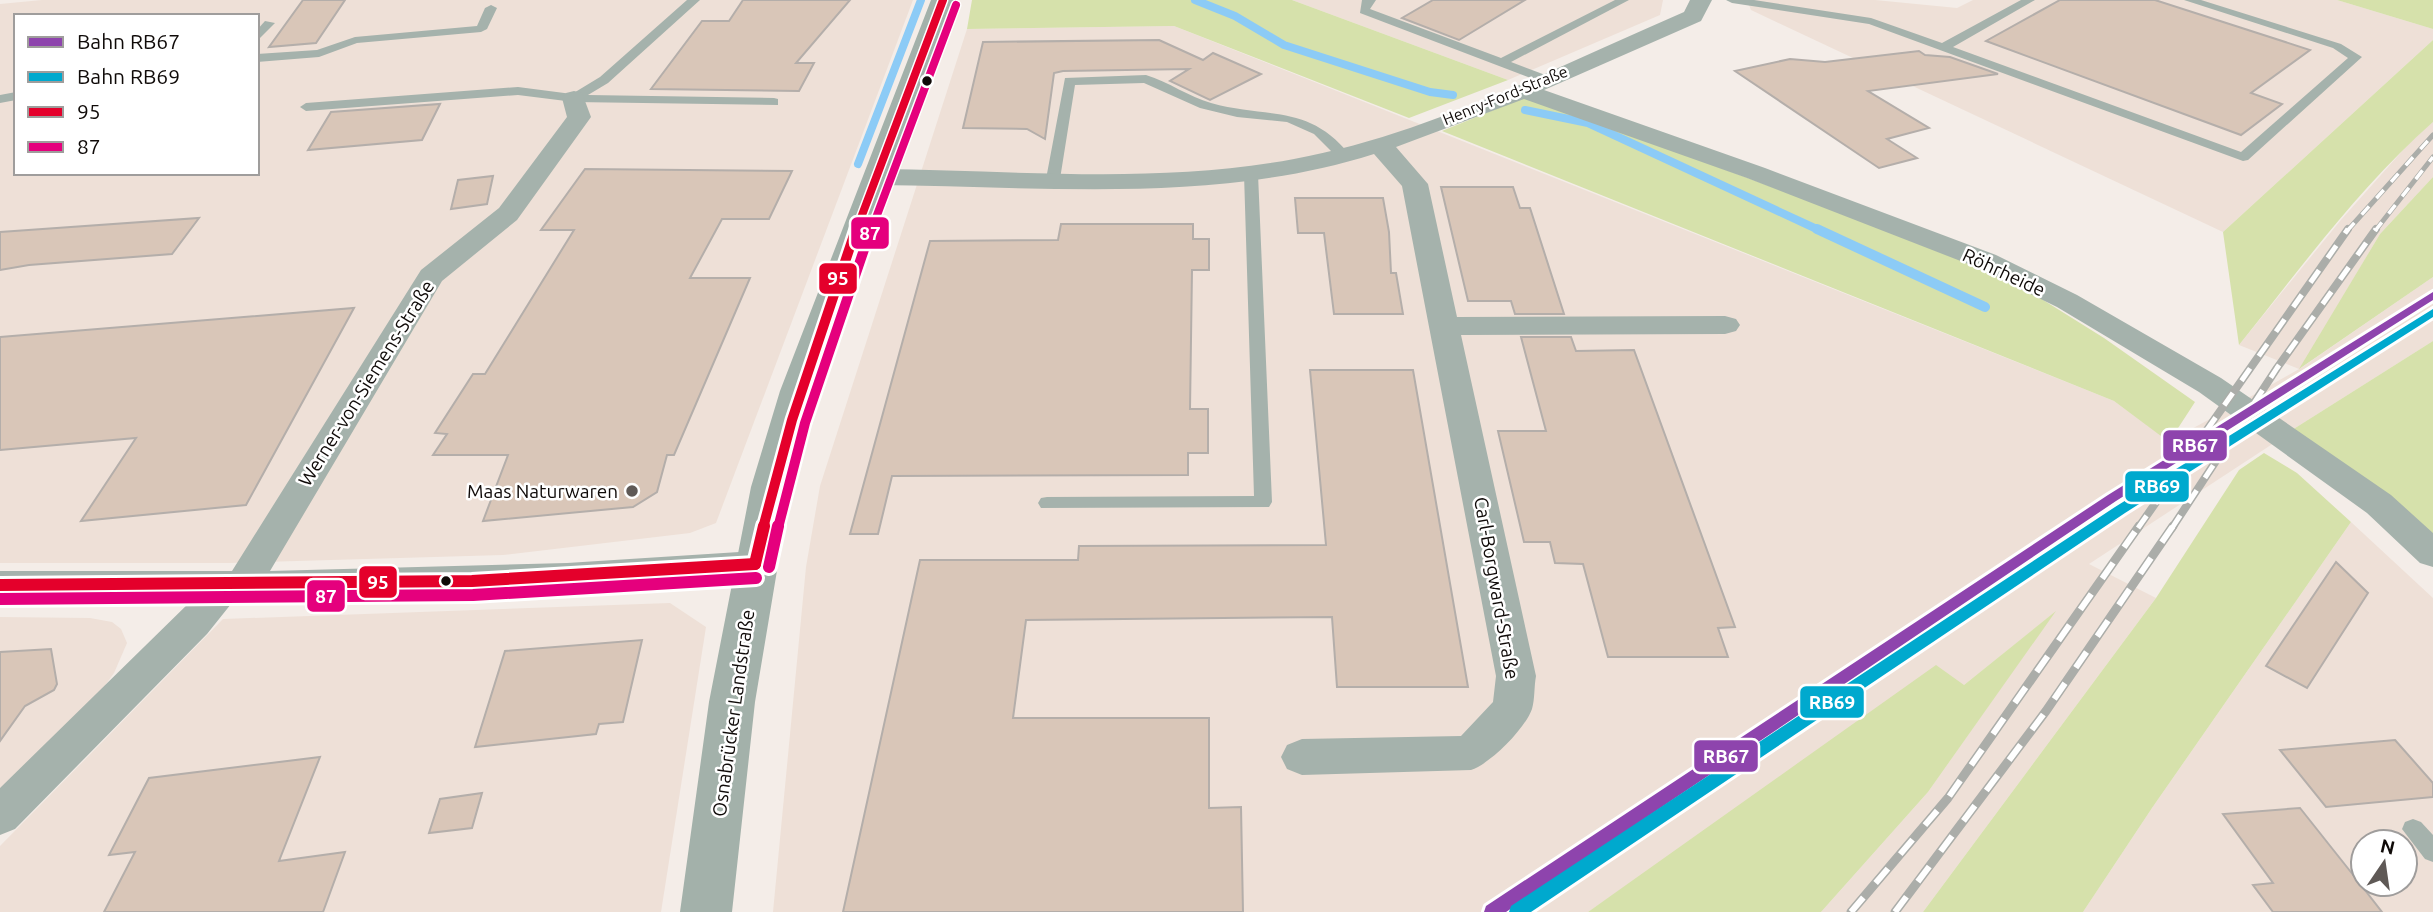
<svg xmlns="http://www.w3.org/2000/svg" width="2433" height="912" font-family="Ubuntu,sans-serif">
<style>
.built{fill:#eee0d7;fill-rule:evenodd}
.green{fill:#d6e1ab}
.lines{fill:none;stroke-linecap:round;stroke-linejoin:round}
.stream-far1{stroke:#8ccbf6;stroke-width:8}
.stream{stroke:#8ccbf6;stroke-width:10}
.building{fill:#d9c6b8;stroke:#b4aeaa;stroke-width:2}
.lane{fill:#a5b2ac;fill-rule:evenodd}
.street{fill:#a5b2ac;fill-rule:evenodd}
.secondary{fill:#a3b1aa;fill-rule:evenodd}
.rail-far2-casing{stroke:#abada9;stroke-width:5}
.rail-far1-casing{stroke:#abada9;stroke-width:8}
.rail-casing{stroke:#abada9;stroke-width:9}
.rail-far2{stroke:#fff;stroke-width:3.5;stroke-dasharray:11;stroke-linecap:butt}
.rail-far1{stroke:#fff;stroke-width:5;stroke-dasharray:15;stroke-linecap:butt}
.rail{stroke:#fff;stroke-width:6;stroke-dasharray:19;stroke-linecap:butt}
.bus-1-far2-casing{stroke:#fff;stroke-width:11}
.bus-1-far1-casing{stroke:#fff;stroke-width:15}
.bus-1-casing{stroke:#fff;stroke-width:18}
.bus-2-far2-casing{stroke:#fff;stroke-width:11}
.bus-2-far1-casing{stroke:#fff;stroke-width:15}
.bus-2-casing{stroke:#fff;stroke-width:18}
.bus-1-far2{stroke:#e4002b;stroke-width:8}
.bus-1-far1{stroke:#e4002b;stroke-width:10}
.bus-1{stroke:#e4002b;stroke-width:12}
.bus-2-far2{stroke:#e5007d;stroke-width:8}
.bus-2-far1{stroke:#e5007d;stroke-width:10}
.bus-2{stroke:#e5007d;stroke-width:12}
.rail-1-casing{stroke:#fff;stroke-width:6}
.rail-2-casing{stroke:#fff;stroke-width:6}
.rail-1{fill:#8e44ad;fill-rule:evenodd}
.rail-2{fill:#00a9ce;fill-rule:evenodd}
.bus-dot{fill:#0f0a08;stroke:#fff;stroke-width:2.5}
.poi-dot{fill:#5f5956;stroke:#fff;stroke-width:2.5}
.labels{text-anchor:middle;stroke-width:5;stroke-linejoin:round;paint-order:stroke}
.far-street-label{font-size:16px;fill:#0f0a08;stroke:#fff}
.street-label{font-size:19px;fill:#0f0a08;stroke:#fff}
.poi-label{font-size:19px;fill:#0f0a08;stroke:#fff;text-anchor:end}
.line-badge{stroke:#fff;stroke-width:2.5}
.badge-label{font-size:19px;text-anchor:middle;font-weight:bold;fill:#fff}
</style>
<rect width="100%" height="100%" fill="#f4ede8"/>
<g class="built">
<path d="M42 0H913L716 523 690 533 503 555 229 563H0V4ZM16 16H257V173H16Z"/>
<path d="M1292 0H1663L1660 15 1508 80Z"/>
<path d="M1747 0H1875L1957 8 1973 0H2337L2433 29V40L2223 232 1751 10Z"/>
<path d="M1174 26 2114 401 2169 441 2225 411 2274 443 2089 564 2156 598 1923 912H1821L1928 792 2053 614 1964 685 1655 866 1588 912H773L806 567 820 486 967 29Z"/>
<path d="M2433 122V177L2380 234 2301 368 2433 277V341L2292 430 2248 398 2299 369 2239 345 2340 221 2412 140Z"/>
<path d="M2351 522 2433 598V912H2083L2152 808ZM2363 842H2405V884H2363Z"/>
<path d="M670 603 706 627 661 912H0V846L223 619Z"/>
<path d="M0 617 90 618 112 622 121 629 127 643 114 673 96 698 0 793Z"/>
</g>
<g class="green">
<path d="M972 0H1292L1508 80 1409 118 1174 26 967 29Z"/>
<path d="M2337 0H2433V29Z"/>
<path d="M2433 40V122C2359 187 2300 269 2239 345L2223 232Z"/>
<path d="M1528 96 1995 270 2104 338 2195 402 2169 442 2114 401 1442 131Z"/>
<path d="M2433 177V277L2299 369 2380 234Z"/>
<path d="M2433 341V540L2292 430Z"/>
<path d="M2264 453 2297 473 2351 522 2152 808 2083 912H1923L2156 598 2239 470Z"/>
<path d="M2056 611 1928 792 1821 912H1588L1936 665 1964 685Z"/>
</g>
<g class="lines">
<g class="stream-far1">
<path d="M1195 0 1235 16 1284 45 1430 92 1453 95"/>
<path d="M1525 110 1588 123 1821 231"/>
<path d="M858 164 921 0"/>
</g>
<path class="stream" d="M1817 229 1985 307"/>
</g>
<g class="building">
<path d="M303 0H345L316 43 269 47Z"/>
<path d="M743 0H850L796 63H814L799 91 651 89 702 21H729Z"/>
<path d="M1433 0H1525L1459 40 1402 18Z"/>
<path d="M2060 0H2155L2310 50 2251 93 2282 104 2241 135 1986 41Z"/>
<path d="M1159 40 1203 60 1213 53 1261 74 1210 100 1170 81 1189 69 1063 71 1054 73 1045 139 1027 129 963 128 983 42Z"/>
<path d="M1919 51 1925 55 1950 57 1998 74 1868 91 1929 128 1887 139 1917 158 1879 168 1735 71 1790 59 1825 62Z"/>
<path d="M440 104 422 140 308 150 331 112Z"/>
<path d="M585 169 792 171 769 219H722L690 278H750L674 455H667L657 492 633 507 483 521 508 455H433L447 434 435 433 473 374H485L574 230H541Z"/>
<path d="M493 176 487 204 451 209 458 180Z"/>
<path d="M1441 187H1513L1520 208H1530L1564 314H1515L1511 301H1468Z"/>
<path d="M1295 198H1383L1389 232 1391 273H1396L1403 314H1334L1324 233H1298Z"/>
<path d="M199 218 172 254 29 265 0 270V232Z"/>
<path d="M1061 224H1193V239H1209V270H1192L1190 409H1208V453H1188V475L892 476 878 534H850L930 241 1058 240Z"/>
<path d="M354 308 246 505 81 521 136 438 0 450V337Z"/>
<path d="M1521 337H1571L1576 351 1634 350 1735 627 1718 628 1728 657H1608L1583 564 1555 563 1550 542H1524L1498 431H1546Z"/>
<path d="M1310 370H1413L1468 687H1337L1332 617 1026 620 1013 718H1209V808L1241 807 1243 912H843L920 560H1078L1079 546 1326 545Z"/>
<path d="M2336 562 2368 593 2307 688 2266 666Z"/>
<path d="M642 640 623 722 599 724 596 734 475 747 505 651Z"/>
<path d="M51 649 57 684 54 690 25 706 0 741V652Z"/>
<path d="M2395 740 2433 783V797L2326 807 2280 750Z"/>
<path d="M320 757 279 861 345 852 323 912H104L135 852 109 855 149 778Z"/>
<path d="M482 793 472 828 429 833 440 799Z"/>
<path d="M2300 808 2354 876 2382 912H2273L2253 885 2273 883 2223 814Z"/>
</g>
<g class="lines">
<g class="lane">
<path d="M687 0H700L608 83 588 95 774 98 778 99V105L574 102 518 95 306 111 300 107 306 103 518 87 572 94 600 77Z"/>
<path d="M1362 0H1376L1370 9 1501 58 1615 0H1629L1511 62 1548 76V82L1544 83 1360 13Z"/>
<path d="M1726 0H1754L1871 18 1942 43 2021 0H2035L1953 47 2241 152 2348 58 2333 48 2184 0H2201L2341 44 2362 57 2248 160 2243 161 1869 24 1732 3Z"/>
<path d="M491 5 497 8 487 29 481 32 357 43 319 57 257 62V54L317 50 355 37 477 26 485 8Z"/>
<path d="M265 21 275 23 257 41V30Z"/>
<path d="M1146 75C1169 82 1189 97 1211 103 1268 119 1308 103 1350 155L1343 159 1338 158 1314 134 1287 122 1237 117 1200 108 1144 83 1075 85 1060 179 1053 183 1048 182 1046 179 1065 78Z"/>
<path d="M16 92V100L0 103V95Z"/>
<path d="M1251 170 1258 174 1272 502 1269 507 1041 508 1038 503 1041 498 1047 497 1254 496 1244 174Z"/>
<path d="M2413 819 2421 822 2433 835V862L2425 859 2402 829 2405 822Z"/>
</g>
<g class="street">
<path d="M1690 0H1712L1701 21 1544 90 1765 168 1996 255 2077 295 2221 378 2391 495 2433 533V567L2420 563 2367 513 2199 392 2057 307 1976 267 1747 178 1524 99 1396 147 1428 184 1457 317 1725 316 1736 319 1740 325 1736 331 1725 334 1461 335 1536 676C1534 686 1535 699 1532 709 1525 729 1490 764 1471 770L1302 775 1287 769 1281 757 1287 745 1302 739 1461 736 1493 702 1496 676 1402 186 1374 154C1212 205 1043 186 876 185L867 182 863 177 867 172 876 169C1015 170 1156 185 1294 159 1430 134 1558 66 1684 12Z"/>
<path d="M574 91 582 93 591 117 517 220 442 281 270 571 567 563 755 551 768 555 773 564 768 573 755 577 472 595 235 599 207 634 15 829 0 835V788L193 599H0V571H232L421 270 499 208 567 117 562 98 566 93Z"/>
</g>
<path class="secondary" d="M931 0H955L816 391 791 487 755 702 732 912H680L709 702 751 487 780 391Z"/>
<defs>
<g id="rail-far2">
<path d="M2347 231 2433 135"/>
<path d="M2375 231 2433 157"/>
</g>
<g id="rail-far1">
<path d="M2138 528 2348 229"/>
<path d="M2172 528 2277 368 2376 229"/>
</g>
<g id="rail">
<path d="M1851 912 1948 798 2139 526"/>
<path d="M1895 912 2046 711 2173 526"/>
</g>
</defs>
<use href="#rail-far2" class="rail-far2-casing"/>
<use href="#rail-far1" class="rail-far1-casing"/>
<use href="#rail" class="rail-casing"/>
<use href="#rail-far2" class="rail-far2"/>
<use href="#rail-far1" class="rail-far1"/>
<use href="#rail" class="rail"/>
<defs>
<path id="bus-1-far2" d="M856 231 943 0"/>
<path id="bus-1-far1" d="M763 528 792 420 856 229"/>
<g id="bus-1">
<path d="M755 564 764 526"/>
<path d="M0 585 472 581 755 564"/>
</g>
<path id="bus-2-far2" d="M871 231 956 5"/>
<path id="bus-2-far1" d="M778 528 805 423 871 229"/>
<g id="bus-2">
<path d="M769 567 778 526"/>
<path d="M0 599 473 595 756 578"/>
</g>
</defs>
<use href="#bus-1-far2" class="bus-1-far2-casing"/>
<use href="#bus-1-far1" class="bus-1-far1-casing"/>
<use href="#bus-1" class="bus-1-casing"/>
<use href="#bus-2-far2" class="bus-2-far2-casing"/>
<use href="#bus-2-far1" class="bus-2-far1-casing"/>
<use href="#bus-2" class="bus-2-casing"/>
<use href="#bus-1-far2" class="bus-1-far2"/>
<use href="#bus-1-far1" class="bus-1-far1"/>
<use href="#bus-1" class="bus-1"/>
<use href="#bus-2-far2" class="bus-2-far2"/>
<use href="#bus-2-far1" class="bus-2-far1"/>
<use href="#bus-2" class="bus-2"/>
<defs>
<path id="rail-1" d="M2433 292V300L2116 501 1506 912H1484L1486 906 2108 495Z"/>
<path id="rail-2" d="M2433 309V317L2125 513 1531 912H1509L1511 906 2115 507Z"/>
</defs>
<use href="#rail-1" class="rail-1-casing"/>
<use href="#rail-2" class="rail-2-casing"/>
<use href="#rail-1" class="rail-1"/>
<use href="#rail-2" class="rail-2"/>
</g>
<g class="bus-dot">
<circle cx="927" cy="81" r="6"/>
<circle cx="446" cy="581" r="6"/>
</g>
<circle class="poi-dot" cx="632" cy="491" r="7"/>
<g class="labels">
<g class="far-street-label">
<text transform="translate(1505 95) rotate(-22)" y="6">Henry-Ford-Straße</text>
</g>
<g class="street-label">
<text transform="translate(2004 272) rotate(25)" y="7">Röhrheide</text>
<text transform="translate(366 383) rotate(-58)" y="7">Werner-von-Siemens-Straße</text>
<text transform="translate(1497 588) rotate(80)" y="7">Carl-Borgward-Straße</text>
<text transform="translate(733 713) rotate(-82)" y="7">Osnabrücker Landstraße</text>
</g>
<g class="poi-label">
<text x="618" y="498">Maas Naturwaren</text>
</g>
</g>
<g class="line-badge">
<rect x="850" y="216" width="40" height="34" rx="7" fill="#e5007d"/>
<rect x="818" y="262" width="40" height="33" rx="7" fill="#e4002b"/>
<rect x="2162" y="429" width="66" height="33" rx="7" fill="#8e44ad"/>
<rect x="2124" y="470" width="66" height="33" rx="7" fill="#00a9ce"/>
<rect x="358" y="565" width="40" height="34" rx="7" fill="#e4002b"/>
<rect x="306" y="579" width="40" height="34" rx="7" fill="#e5007d"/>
<rect x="1799" y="685" width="66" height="34" rx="7" fill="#00a9ce"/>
<rect x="1693" y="739" width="66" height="34" rx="7" fill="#8e44ad"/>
</g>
<g class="badge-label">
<text x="870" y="240">87</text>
<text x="838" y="285">95</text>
<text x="2195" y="452">RB67</text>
<text x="2157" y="493">RB69</text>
<text x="378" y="589">95</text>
<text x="326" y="603">87</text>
<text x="1832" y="709">RB69</text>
<text x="1726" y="763">RB67</text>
</g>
<rect x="14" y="14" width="245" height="161" fill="#ffffff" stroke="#9f9d9c" stroke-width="2"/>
<rect x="28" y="37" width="35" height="10" fill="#8e44ad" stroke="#9f9d9c" stroke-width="2"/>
<text x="77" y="49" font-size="21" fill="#0f0a08">Bahn RB67</text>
<rect x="28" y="72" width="35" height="10" fill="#00a9ce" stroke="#9f9d9c" stroke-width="2"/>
<text x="77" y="84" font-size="21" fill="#0f0a08">Bahn RB69</text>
<rect x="28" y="107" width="35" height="10" fill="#e4002b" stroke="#9f9d9c" stroke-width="2"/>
<text x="77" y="119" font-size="21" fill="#0f0a08">95</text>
<rect x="28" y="142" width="35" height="10" fill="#e5007d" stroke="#9f9d9c" stroke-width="2"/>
<text x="77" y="154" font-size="21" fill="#0f0a08">87</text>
<g transform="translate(2384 863) rotate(13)"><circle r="33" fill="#ffffff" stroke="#9f9d9c" stroke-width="2"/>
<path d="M0-5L12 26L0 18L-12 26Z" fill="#5f5956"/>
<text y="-10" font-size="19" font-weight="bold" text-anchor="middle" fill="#0f0a08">N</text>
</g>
</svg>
